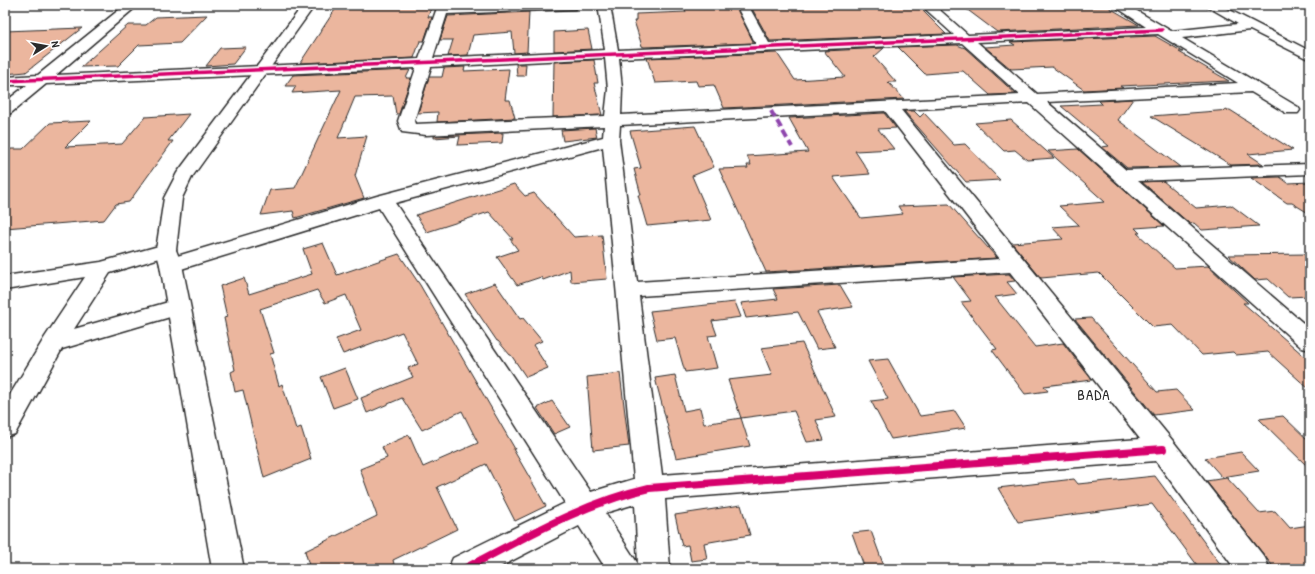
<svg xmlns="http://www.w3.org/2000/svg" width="1315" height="574" font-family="'Patrick Hand',sans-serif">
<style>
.building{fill:#ebb69e;stroke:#2b2b2b}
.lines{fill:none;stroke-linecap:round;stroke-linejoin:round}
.street-casing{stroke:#2b2b2b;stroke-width:3}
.secondary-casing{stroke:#2b2b2b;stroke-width:3}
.street{fill:#fff;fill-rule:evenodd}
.secondary{fill:#fff;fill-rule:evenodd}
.quiet{stroke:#8e44ad;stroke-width:4;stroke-dasharray:8 4;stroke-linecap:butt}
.cycleway-far1-casing{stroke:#fff;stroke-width:5}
.cycleway-casing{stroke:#fff;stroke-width:10}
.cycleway-far1{stroke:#d6006c;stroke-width:3.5}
.cycleway{stroke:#d6006c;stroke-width:8}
.labels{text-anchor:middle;stroke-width:4;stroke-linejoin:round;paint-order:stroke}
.quarter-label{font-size:15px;letter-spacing:1px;fill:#2b2b2b;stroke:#fff}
</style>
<rect width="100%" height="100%" fill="#fff"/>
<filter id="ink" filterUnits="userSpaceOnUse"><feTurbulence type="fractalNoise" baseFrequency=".025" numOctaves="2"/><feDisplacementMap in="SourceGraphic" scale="8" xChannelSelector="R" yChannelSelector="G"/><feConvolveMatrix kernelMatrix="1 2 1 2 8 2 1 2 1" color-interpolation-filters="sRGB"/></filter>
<g filter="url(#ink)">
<g class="building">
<path d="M338 5H432L428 17H432L424 41H420L414 58 300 63Z"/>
<path d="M683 5H735L754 43 644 47 642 46 634 21H636V14L686 12Z"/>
<path d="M750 5H917L946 34 770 41Z"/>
<path d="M961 5H1075L1079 8 1108 7 1139 25 997 32Z"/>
<path d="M529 12 527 52 514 53 512 32 473 35 468 55 448 56 453 40H440L448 16Z"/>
<path d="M207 15 180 43 139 45 118 66 81 67 128 25H146L156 17Z"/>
<path d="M82 28 26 72 5 74V31Z"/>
<path d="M588 30 592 49 554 51V32Z"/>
<path d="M1155 36 1183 52H1179L1229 81 1120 86 1123 88 1084 90 1052 67 1011 69 985 47 1015 45 1010 42Z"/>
<path d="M957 45 965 48 1016 94 990 95 963 71 925 74 898 47Z"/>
<path d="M246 47 233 64 206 66 220 48Z"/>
<path d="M884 48 874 57 896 82H888L904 99 724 108 714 85 698 86 696 81 655 83 647 58 777 53 795 80 845 77 824 51Z"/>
<path d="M594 60 598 83H594L602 115 553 117 554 62Z"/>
<path d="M516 64H526L525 76H517Z"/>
<path d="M465 67 464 71 509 69 505 100H510L515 118 437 122 438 112 418 113 429 77H442L444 68Z"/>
<path d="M410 70 406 78H411L399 114H396L393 96 355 97 338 138 367 136 355 176 364 198 295 218 293 211 261 215 270 190 295 188 341 90 292 93 296 86H285L293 75Z"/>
<path d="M1133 99 1118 120 1180 167 1127 168 1102 147 1109 146 1061 106 1102 104 1099 101Z"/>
<path d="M1230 110 1293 150 1248 154 1263 164 1231 165 1151 116Z"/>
<path d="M904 111H914L920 117 924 113 954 145 965 144 1000 180 966 182Z"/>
<path d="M884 113 896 128 878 129 894 149 855 151 870 174 833 177 861 218 903 214 898 206 949 204 997 258 766 272 719 169 748 168 747 165H751L747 156 808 152 789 118Z"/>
<path d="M189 114 168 141H173L129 202 116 204 104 220 5 228V155L11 149H23L50 123 91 121 65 147 122 144 145 117Z"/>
<path d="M1011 120 1054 158 1027 160 1015 150 1004 151 975 123Z"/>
<path d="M695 126 714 167 692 176 711 220 647 226 638 195H641L634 169 641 168 630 131Z"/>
<path d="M595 128 597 137 563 141 561 130Z"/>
<path d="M503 133 502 143 458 145 460 136 434 138V136Z"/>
<path d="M1078 149 1164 226 1135 228 1140 233H1137L1175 268 1208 266 1248 303H1243L1310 361V390L1268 352 1236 355 1233 352 1202 355 1173 325 1153 327 1099 273 1041 278 1012 243 1063 239 1052 227 1079 225 1059 206 1105 202 1048 151Z"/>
<path d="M1280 177 1288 183 1310 182V214L1292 203H1287L1251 178Z"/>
<path d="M1163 181 1196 208 1231 205 1259 226 1202 230 1194 223 1190 224 1142 182Z"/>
<path d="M514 184 525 196 534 193 574 237 602 235 607 279 571 282 570 270 543 280 541 277 517 285 497 257 518 250 510 239H513L489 212 427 232 416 215Z"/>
<path d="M323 243 337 275 399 254 420 285 515 449H513L546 506 515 521 486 464 437 487 457 529 393 560 394 564 383 569H310L305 551 377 516 360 469 387 458 382 447 409 435 423 467 478 443 462 411 422 430 402 398 367 413 361 398 413 377 408 368 418 364 402 332 343 354 336 339 361 330 346 295 325 303 317 290 260 309 274 353 270 354 279 386 282 384 296 429 301 427 311 459 264 478 243 390 235 392 231 372 235 370 224 318 227 317 220 286 244 278 249 294 312 274 303 249Z"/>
<path d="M1310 254V296L1288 297 1268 279 1255 280 1228 255Z"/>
<path d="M1009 274 1015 281 1007 282 1017 294 995 297 1035 347 1063 343 1092 380 1044 386 1048 391 1025 394 992 350 997 349 961 302 971 301 953 277Z"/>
<path d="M495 283 520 319 523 318 542 341 533 345 548 368 526 377 511 355H510L498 341H497L465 294Z"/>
<path d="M840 285 853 307 817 312 835 347 817 349 798 312 746 318 741 303 778 299 773 289Z"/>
<path d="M735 302 741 317 712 321 717 335 708 336 717 368 685 372 675 338 657 340 650 311Z"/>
<path d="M1091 318 1157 392 1176 390 1195 410 1154 415 1075 319Z"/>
<path d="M802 343 836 417 816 420 824 440 807 442 794 411 741 418 728 380 772 375 761 348Z"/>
<path d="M888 359 920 416 955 411 966 428 891 439 871 401 888 399 868 361Z"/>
<path d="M345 368 358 399 333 408 321 377Z"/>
<path d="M620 373 629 446 593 450 587 377Z"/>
<path d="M675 375 684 411 700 408 704 424 741 418 750 446 676 458 655 378Z"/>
<path d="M552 401 570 427 554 434 537 408Z"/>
<path d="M1283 416 1310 442V469L1259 419Z"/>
<path d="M1241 452 1259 471 1222 477 1205 458Z"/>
<path d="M1155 476 1224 569H1200L1152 504 1018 522 998 488 1074 479 1078 484Z"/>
<path d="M1227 478 1259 513 1275 511 1290 528 1310 525V569H1275L1206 481Z"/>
<path d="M741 505 750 535 704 543 707 559 691 561 688 545 682 546 675 515Z"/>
<path d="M871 531 885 569H865L852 533Z"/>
</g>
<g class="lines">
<defs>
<g id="street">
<path d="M125 5H138L56 75 419 59 438 5H450L449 7 581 5 575 9 447 14 433 58 605 50 598 5H610L618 50 756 44 736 5H748L769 43 954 35 921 5H934L968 35 1146 27 1113 5H1127L1171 31 1238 24 1205 5H1220L1310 51V60L1250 30 1182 38 1298 107 1300 110 1298 113H1286L1251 92 1047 102 1126 170 1310 164V174L1138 181 1310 329V350L1302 348 1029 103 901 110 1173 441 1265 558 1270 569H1235L1156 461 665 499 670 569H606L579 526 496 569H448L453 558 565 503 379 208 178 270 171 272 164 270 160 265 164 260 377 196 603 137 604 126 426 135 402 132 398 121 416 68 46 84 11 113 5 115V102L27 85H5V77L38 75ZM1158 34 1238 83 1037 94 977 42ZM962 43 1020 95 621 115 622 89 619 58ZM605 58 608 89 605 116 415 124 414 121 431 67ZM885 111 1000 259 637 282 619 140 620 125ZM603 147 634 479 591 492 395 203ZM1010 272 1140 439 662 475 639 296ZM635 504 638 564 605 513Z"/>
<path d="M166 244 173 246 176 250 173 254 110 273 74 329 179 299 187 302 190 307 187 312 62 349 15 434 5 437V403L45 337 85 277 5 290V276L101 262Z"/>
</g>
<path id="secondary" d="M303 5H315L192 177 182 198 176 250 182 265 244 569H212L160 265 156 250 164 198 177 173Z"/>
</defs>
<use href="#street" class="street-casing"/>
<use href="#secondary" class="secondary-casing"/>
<use href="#street" class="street"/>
<use href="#secondary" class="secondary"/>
<path class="quiet" d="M771 111 792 147"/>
<defs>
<path id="cycleway-far1" d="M5 81 1162 30"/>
<path id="cycleway" d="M464 569C524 538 583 503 649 488L1163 449"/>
</defs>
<use href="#cycleway-far1" class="cycleway-far1-casing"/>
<use href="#cycleway" class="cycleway-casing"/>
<use href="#cycleway-far1" class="cycleway-far1"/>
<use href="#cycleway" class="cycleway"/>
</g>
</g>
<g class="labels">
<g class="quarter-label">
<text x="1094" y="400">BADA</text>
</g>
</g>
<rect width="1315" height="574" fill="none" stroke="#fff" stroke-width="20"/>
<rect x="10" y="10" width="1295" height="554" fill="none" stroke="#2b2b2b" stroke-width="1.5" filter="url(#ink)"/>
<g transform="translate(46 46) rotate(79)" stroke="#ffffff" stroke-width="3" paint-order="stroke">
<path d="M0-3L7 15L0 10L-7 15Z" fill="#2b2b2b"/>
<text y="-6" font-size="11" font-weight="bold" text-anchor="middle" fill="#2b2b2b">N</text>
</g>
</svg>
